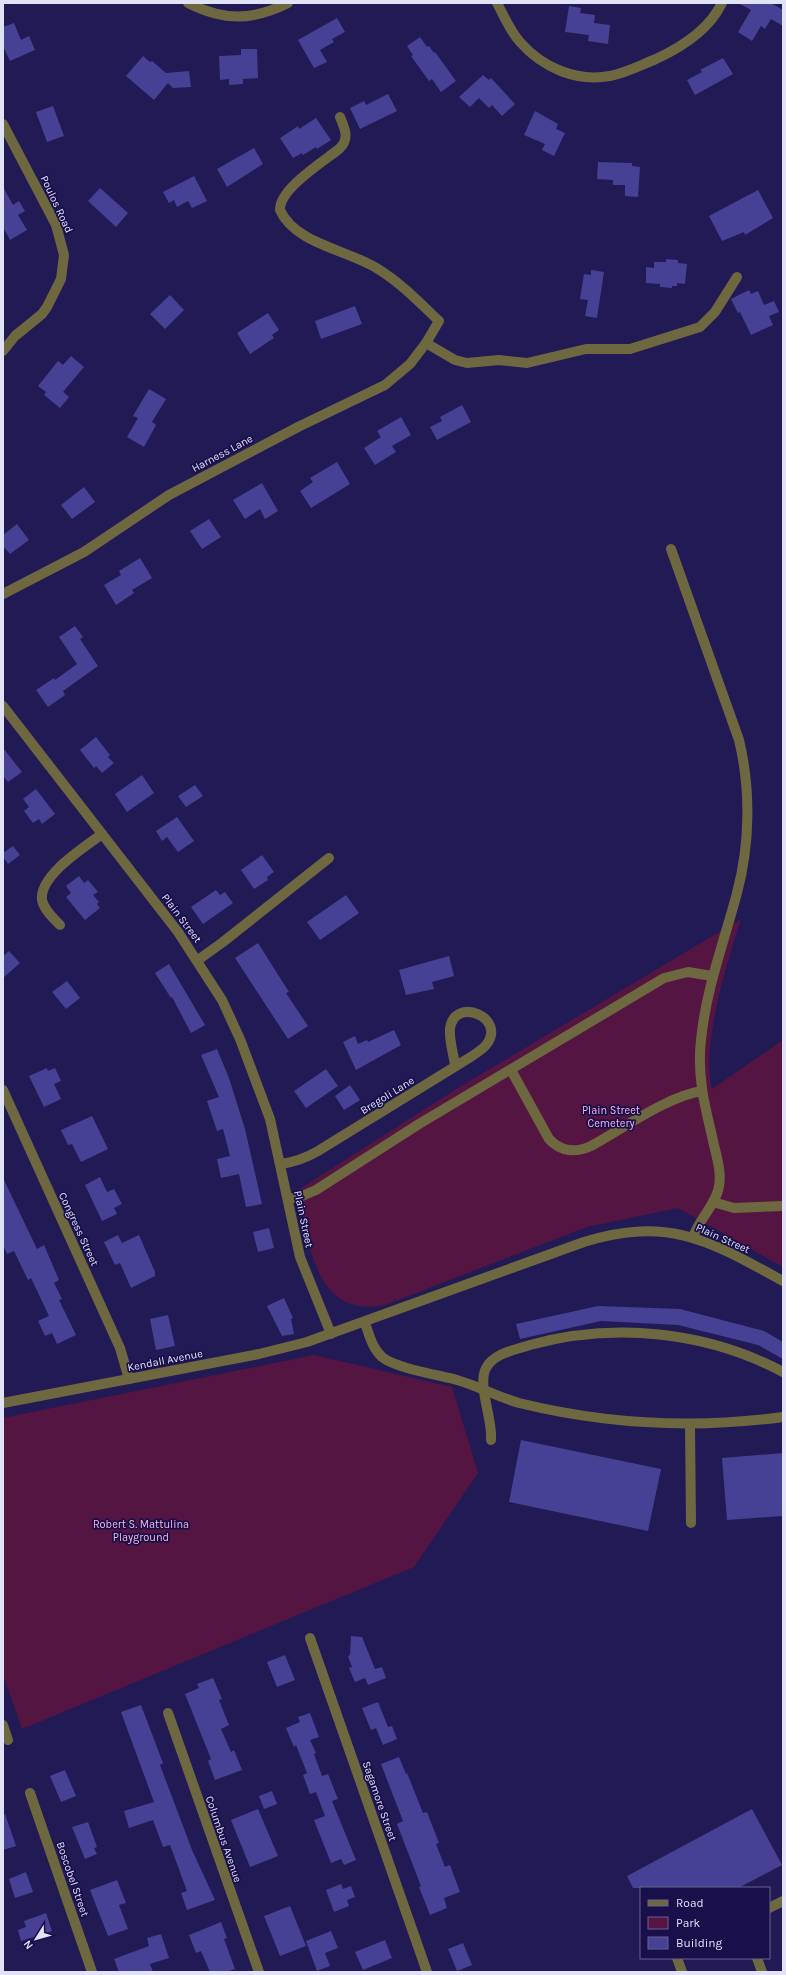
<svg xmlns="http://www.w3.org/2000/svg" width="786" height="1975" font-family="Karla,sans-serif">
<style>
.green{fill:#551542}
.building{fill:#464194}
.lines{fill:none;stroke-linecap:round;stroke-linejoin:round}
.minor{stroke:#6d683f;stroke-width:10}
.labels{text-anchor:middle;stroke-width:3.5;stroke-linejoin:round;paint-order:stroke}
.street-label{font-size:11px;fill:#e0e2f8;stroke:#190f4a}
.park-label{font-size:11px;fill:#fcb6e1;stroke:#190f4a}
</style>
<rect width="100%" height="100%" fill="#211a55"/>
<g class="green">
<path d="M741 919C727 963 701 1044 712 1089L783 1040V1267L678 1208 587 1227 385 1305C313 1319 309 1241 298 1190L458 1088Z"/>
<path d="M314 1355 452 1387 478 1473 414 1567 22 1729 3 1675V1418Z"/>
</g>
<g class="building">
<path d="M738 3H771L783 10V26L771 19 765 29 761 26 752 41 738 32 751 10Z"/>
<path d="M569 6 581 8 580 13 595 15 594 23 610 25 608 44 588 41 589 35 565 32Z"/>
<path d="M337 18 345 32 332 39 334 42 320 50 327 62 314 68 298 40Z"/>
<path d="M14 23 21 40 29 36 35 50 10 61 3 46V27Z"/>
<path d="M420 37 427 47 429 46 434 53 435 52 456 81 441 92 432 79 429 81 411 56 413 55 407 46Z"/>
<path d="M241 49H257L258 78 243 79V84L229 85V79L220 80 219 56 241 55Z"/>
<path d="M143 56 150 62 152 61 166 73 189 71 191 87 173 88 168 83 154 100 126 76Z"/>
<path d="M723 58 733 74 695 95 687 80 702 72 700 70Z"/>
<path d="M483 75 489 80 491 78 515 104 502 116 492 105 489 108 479 98 470 107 459 97Z"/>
<path d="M388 94 397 111 360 129 350 108 364 101 366 105Z"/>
<path d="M53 106 64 136 47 142 36 112Z"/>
<path d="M535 111 558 124 556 129 565 133 554 156 542 150 545 144 524 135Z"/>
<path d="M316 118 331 140 317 149 316 147 303 155 302 153 293 158 280 138 298 126 299 129Z"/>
<path d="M254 148 263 164 227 187 217 169Z"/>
<path d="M598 162 632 163V166L640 167 638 197 625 196V185H613V180L597 179Z"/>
<path d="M194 176 207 201 192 208 188 201 177 207 174 200 169 203 163 192Z"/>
<path d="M3 187 13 205 19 201 25 211 18 215 27 230 10 240 3 227Z"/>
<path d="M100 188 128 213 116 227 88 201Z"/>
<path d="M758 190 773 218 745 235 744 232 722 241 709 216Z"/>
<path d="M666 259 678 260V263L687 264 685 284 677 283V286H672V288L660 287V284L646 283V267L654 268V262H666Z"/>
<path d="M591 270 604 272 597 318 585 316 588 300 580 299 584 274 591 275Z"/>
<path d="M749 290 751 294 758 291 764 305 774 301 779 312 769 316 773 325 751 335 740 312 738 313 731 299Z"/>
<path d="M170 295 184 310 165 329 150 314Z"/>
<path d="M355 306 362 324 321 339 315 321Z"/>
<path d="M268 313 279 330 272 335 274 338 250 354 237 333Z"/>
<path d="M71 356 84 367 63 392 69 397 60 408 44 395 46 392 38 386 58 361 63 365Z"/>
<path d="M149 389 166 399 152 422 156 425 144 447 127 437 138 418 133 416Z"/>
<path d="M462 405 471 422 437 440 430 427 442 421 440 417Z"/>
<path d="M401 417 411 435 392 446 396 452 375 465 364 448 381 437 377 431Z"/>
<path d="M337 462 350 484 311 508 300 491 313 482 310 478Z"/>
<path d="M262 483 278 511 265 519 260 509 245 519 233 500Z"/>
<path d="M84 487 95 502 72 519 61 505Z"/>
<path d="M209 519 221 537 202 549 190 531Z"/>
<path d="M17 524 29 540 10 554 3 546V535Z"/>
<path d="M140 558 152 578 132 590 134 593 116 605 104 585 121 575 119 571Z"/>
<path d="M75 626 83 637 80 639 98 666 63 691 65 695 48 707 36 690 54 678 55 680 77 664 59 637Z"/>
<path d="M96 737 110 755 108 757 114 763 102 773 96 766 94 768 80 750Z"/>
<path d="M3 748 22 772 8 782 3 776Z"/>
<path d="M142 775 154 793 127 812 115 794Z"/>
<path d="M195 785 203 796 186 807 178 796Z"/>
<path d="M36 789 55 814 42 824 39 819 33 823 24 811 29 807 23 799Z"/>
<path d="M177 817 194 841 178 852 167 837 162 841 156 831Z"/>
<path d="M13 846 20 855 8 864 3 857V853Z"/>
<path d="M262 855 274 872 267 877 268 880 254 889 241 870Z"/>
<path d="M79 876 84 883 88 880 98 892 93 895 99 902 97 904 100 908 85 920 66 897 71 893 66 886Z"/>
<path d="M216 890 220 895 225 892 233 903 203 924 191 907Z"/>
<path d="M346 895 359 913 320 940 307 922Z"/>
<path d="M258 943 289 992 286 993 308 1026 288 1039 235 958Z"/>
<path d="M9 951 20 963 3 978V956Z"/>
<path d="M449 956 454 976 432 982 434 989 406 995 399 970Z"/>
<path d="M169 964 205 1025 191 1033 172 997 171 998 155 973Z"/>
<path d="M67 981 80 998 66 1009 52 992Z"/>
<path d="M394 1030 401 1045 356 1070 343 1042 355 1036 358 1044 367 1040 368 1042Z"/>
<path d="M217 1049 229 1078 245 1129 262 1204 246 1207 239 1174 221 1178 217 1159 230 1156 223 1129 217 1131 207 1101 219 1097 201 1055Z"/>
<path d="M47 1068 48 1071 55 1068 61 1081 54 1084 61 1099 44 1107 29 1076Z"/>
<path d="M326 1069 338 1086 306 1108 294 1091Z"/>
<path d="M350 1085 360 1100 344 1110 335 1096Z"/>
<path d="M92 1116 108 1149 81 1162 72 1144 68 1145 61 1130Z"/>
<path d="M100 1177 107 1192 114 1189 122 1204 114 1208 117 1214 102 1221 85 1185Z"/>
<path d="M3 1178 37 1249 44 1245 59 1280 54 1283 62 1299 59 1300 76 1335 57 1344 52 1333 45 1336 38 1321 49 1316 31 1278 28 1280 14 1251 7 1254 3 1245Z"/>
<path d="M269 1228 274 1248 258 1252 253 1232Z"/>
<path d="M118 1235 122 1243 139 1235 155 1272V1276L131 1288 120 1263 115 1265 104 1242Z"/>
<path d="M284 1298 293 1318 291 1319 294 1334 282 1336 267 1306Z"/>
<path d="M598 1306 680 1309 764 1331 783 1342V1359L758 1345 678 1325 601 1321 520 1339 516 1324Z"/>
<path d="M168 1315 175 1346 156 1350 150 1319Z"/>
<path d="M521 1440 661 1469 648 1531 509 1502Z"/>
<path d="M783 1453V1516L727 1520 722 1458Z"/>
<path d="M351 1636 362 1637 375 1669 382 1667 386 1678 368 1685 365 1678 355 1682 349 1668 352 1667 348 1656 350 1655Z"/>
<path d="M285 1655 295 1680 277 1687 267 1662Z"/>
<path d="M213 1678 222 1699 219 1700 229 1725 221 1729 231 1752 234 1750 242 1770 215 1780 208 1761 211 1759 185 1694 199 1688 197 1684Z"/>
<path d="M378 1702 388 1727 392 1726 397 1739 383 1745 376 1728 371 1730 362 1708Z"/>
<path d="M141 1705 163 1763 160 1765 192 1850 215 1900 187 1910 181 1893 187 1891 170 1845 163 1847 153 1820 129 1828 124 1811 154 1802 121 1712Z"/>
<path d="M310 1713 319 1737 310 1740 316 1753 314 1754 322 1776 328 1774 338 1799 332 1801 356 1860 344 1865 341 1859 331 1863 314 1820 325 1816 316 1792 310 1794 303 1775 307 1773 296 1745 294 1747 286 1728 300 1722 298 1717Z"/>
<path d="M399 1757 406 1774 407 1773 423 1813 427 1812 439 1843 436 1844 445 1867 450 1865 460 1892 444 1898 447 1908 430 1915 419 1887 421 1886 397 1824 403 1821 381 1764Z"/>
<path d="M65 1770 76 1796 61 1802 50 1776Z"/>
<path d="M272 1791 277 1804 264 1809 259 1796Z"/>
<path d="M258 1809 278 1856 250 1867 231 1820Z"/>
<path d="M752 1809 782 1865 738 1888H633L627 1876Z"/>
<path d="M5 1814 16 1846 3 1850V1815Z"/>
<path d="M88 1822 97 1847 94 1848 97 1854 85 1859 72 1827Z"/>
<path d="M26 1872 33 1892 15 1898 9 1879Z"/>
<path d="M117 1880 126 1903 119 1905 128 1929 108 1936 90 1890Z"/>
<path d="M341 1884 343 1889 351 1886 355 1897 347 1900 349 1906 334 1912 326 1890Z"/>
<path d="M290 1906 306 1946 280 1956 264 1916Z"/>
<path d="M46 1913 52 1931 21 1941 18 1930 26 1927 24 1921Z"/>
<path d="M221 1922 227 1938 224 1939 235 1969 226 1972H210L201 1951 196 1953 189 1935Z"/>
<path d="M331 1931 338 1948 325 1953 330 1966 317 1971 306 1941Z"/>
<path d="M161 1934 169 1958 150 1964 153 1972H119L114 1959 149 1946 147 1938Z"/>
<path d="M385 1940 392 1958 363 1970 355 1952Z"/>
<path d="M463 1943 472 1965 457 1971 448 1949Z"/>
</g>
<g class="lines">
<g class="minor">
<path d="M188 3C224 21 252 21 288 3"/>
<path d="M497 3C504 16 510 31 520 42 543 68 576 82 610 76 626 73 641 65 656 59 682 47 709 30 722 3"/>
<path d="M3 124 56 225 64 255 61 279 47 307 42 314 15 336 3 351"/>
<path d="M426 343 455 360 467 363 499 360 527 363 586 349H630L700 327 715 312 737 277"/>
<path d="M671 549 739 740C751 790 750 844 737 893 724 942 706 989 701 1040 697 1074 704 1103 712 1136 715 1152 722 1170 719 1186 717 1203 699 1219 693 1237"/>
<path d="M3 594 84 552 169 495 298 427 385 385 410 364 426 343 439 321C420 303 401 283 378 269 349 250 295 244 280 210 279 189 323 162 339 149 350 139 345 129 340 117"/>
<path d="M3 706 178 932 222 1000 240 1039 270 1119 300 1257 331 1334"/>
<path d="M60 925C54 919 44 910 42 900 39 875 85 847 102 834"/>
<path d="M198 960 223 942 329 858"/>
<path d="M511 1070 549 1139C561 1152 576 1153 591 1146 622 1129 668 1096 702 1091"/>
<path d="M3 1090 120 1348 129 1379"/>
<path d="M281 1164C295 1162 306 1158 318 1151L469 1058C475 1054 482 1050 486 1045 508 1018 454 995 450 1029 449 1041 454 1055 455 1066"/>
<path d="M288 1199 302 1196 316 1190 419 1124 664 978 688 972 712 976"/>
<path d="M713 1202 734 1208 783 1206"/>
<path d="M365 1323C369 1334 372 1348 382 1357 395 1368 439 1375 457 1380 478 1386 498 1397 519 1403 605 1424 695 1429 783 1417"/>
<path d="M3 1403 259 1354 307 1342 584 1242C670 1216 710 1241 783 1281"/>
<path d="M690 1424 691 1523"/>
<path d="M491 1440C493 1419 477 1385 486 1368 494 1353 515 1350 530 1345 614 1322 706 1331 783 1372"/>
<path d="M310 1638 427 1972"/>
<path d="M168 1713 259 1972"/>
<path d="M3 1725 8 1740"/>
<path d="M30 1793 92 1972"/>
<path d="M769 1908 783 1901"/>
<path d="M677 1958 682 1972"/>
<path d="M757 1958 762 1972"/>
</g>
</g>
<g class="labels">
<g class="street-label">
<text transform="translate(57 204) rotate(65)" y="4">Poulos Road</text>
<text transform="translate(222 453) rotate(-28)" y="4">Harness Lane</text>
<text transform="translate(182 918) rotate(53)" y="4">Plain Street</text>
<text transform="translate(387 1095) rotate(-32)" y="4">Bregoli Lane</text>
<text transform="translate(304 1219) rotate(78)" y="4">Plain Street</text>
<text transform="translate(79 1229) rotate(65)" y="4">Congress Street</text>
<text transform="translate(723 1238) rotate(24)" y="4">Plain Street</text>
<text transform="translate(165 1360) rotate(-11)" y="4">Kendall Avenue</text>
<text transform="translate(380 1801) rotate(71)" y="4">Sagamore Street</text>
<text transform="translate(224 1839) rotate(71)" y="4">Columbus Avenue</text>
<text transform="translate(73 1879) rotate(71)" y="4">Boscobel Street</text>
</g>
<g class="park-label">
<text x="611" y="1114">Plain Street<tspan x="611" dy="13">Cemetery</tspan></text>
<text x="141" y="1528">Robert S. Mattulina<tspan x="141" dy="13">Playground</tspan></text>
</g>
</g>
<rect width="786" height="1975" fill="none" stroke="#e0e2f8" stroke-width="8"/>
<rect x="640" y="1887" width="130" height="72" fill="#190f4a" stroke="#696390"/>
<rect x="648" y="1900" width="20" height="6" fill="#6d683f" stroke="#696390"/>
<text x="676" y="1907" font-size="12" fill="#e0e2f8">Road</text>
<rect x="648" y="1917" width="20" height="12" fill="#551542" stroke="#696390"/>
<text x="676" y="1927" font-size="12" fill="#e0e2f8">Park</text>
<rect x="648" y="1937" width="20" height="12" fill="#464194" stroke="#696390"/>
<text x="676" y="1947" font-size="12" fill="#e0e2f8">Building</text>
<g transform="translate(36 1939) rotate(233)" stroke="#190f4a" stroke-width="3" paint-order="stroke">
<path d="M0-3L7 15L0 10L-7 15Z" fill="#e0e2f8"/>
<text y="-6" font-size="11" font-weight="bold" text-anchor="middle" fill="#e0e2f8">N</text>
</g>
</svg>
